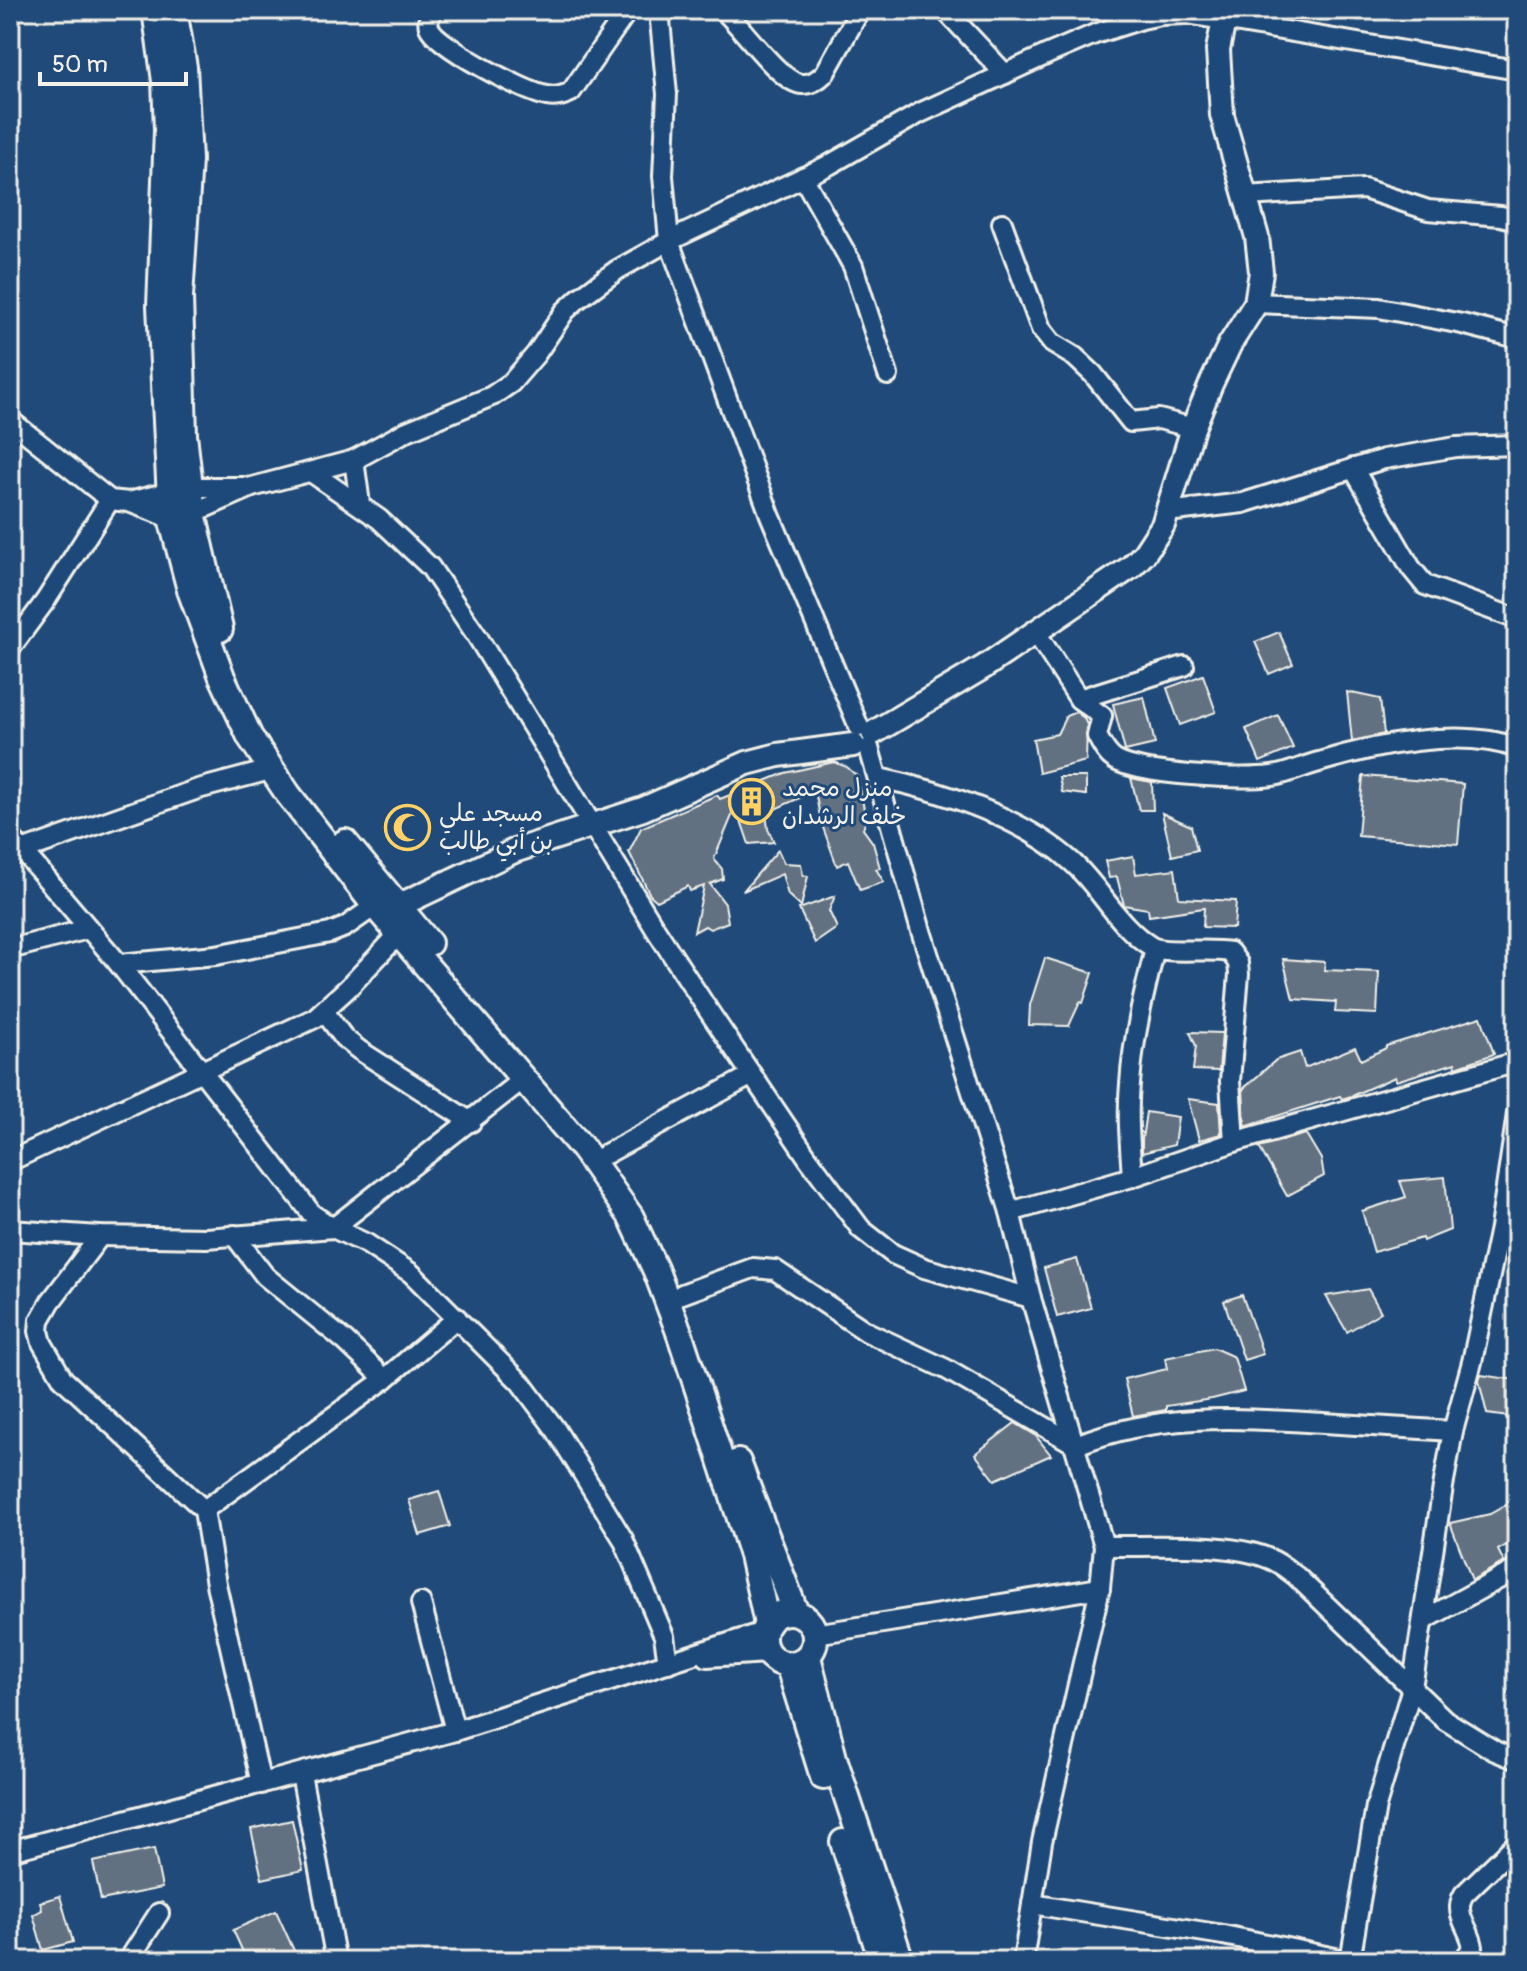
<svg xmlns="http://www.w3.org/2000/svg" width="1527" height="1971" font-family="Pangolin,'Playpen Sans Arabic',sans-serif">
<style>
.building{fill:#627181;stroke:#f4f1e8;stroke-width:2}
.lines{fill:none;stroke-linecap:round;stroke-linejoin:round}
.minor-casing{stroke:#f4f1e8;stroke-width:24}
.tertiary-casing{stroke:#f4f1e8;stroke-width:28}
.secondary-casing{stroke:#f4f1e8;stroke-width:30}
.minor{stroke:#1f4a7a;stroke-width:18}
.tertiary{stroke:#1f4a7a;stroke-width:22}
.secondary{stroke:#1f4a7a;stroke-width:24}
.labels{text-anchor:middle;stroke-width:6;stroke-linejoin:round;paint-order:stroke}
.poi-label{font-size:24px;fill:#f4f1e8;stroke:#1f4a7a;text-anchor:start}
</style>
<rect width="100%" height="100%" fill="#1f4a7a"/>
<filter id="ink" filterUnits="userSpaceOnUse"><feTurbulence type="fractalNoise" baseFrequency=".0125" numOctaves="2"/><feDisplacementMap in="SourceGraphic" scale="16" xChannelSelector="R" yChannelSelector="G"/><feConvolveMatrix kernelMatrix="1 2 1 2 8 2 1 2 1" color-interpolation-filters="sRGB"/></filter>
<g filter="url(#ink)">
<g class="building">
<path d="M1279 632 1293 664 1269 674 1255 642Z"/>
<path d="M1203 675 1216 712 1180 725 1167 688Z"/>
<path d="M1347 692 1380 699 1384 734 1352 741Z"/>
<path d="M1144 697 1155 744 1125 751 1113 704Z"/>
<path d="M1076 712 1084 718 1087 725 1086 761 1039 773 1033 739 1057 734 1066 716Z"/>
<path d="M1278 715 1293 748 1260 762 1246 729Z"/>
<path d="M834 762 847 767 858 777 866 820 863 829 873 843 880 868 876 869 884 882 860 890 848 861 837 866 821 822 815 791 766 813 768 829 774 842 749 844 736 806 714 859 722 869 723 879 710 884 725 904 728 922 710 929 705 926 694 932 704 886 690 891 688 886 657 901 650 895 629 852 641 828 717 795 720 799 785 773Z"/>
<path d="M1363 776 1463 784 1458 844 1358 836Z"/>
<path d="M1059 777H1086V795L1062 792Z"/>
<path d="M1131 778 1152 782 1153 810H1139Z"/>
<path d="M1162 813 1191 826 1197 850 1172 856Z"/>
<path d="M778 850 784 863 801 864 803 875 808 876 801 907 788 895 782 874 743 891Z"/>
<path d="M1133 856 1136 874 1175 869 1179 898 1236 901 1234 928 1203 927 1204 908 1149 916 1148 909 1124 905 1117 877 1109 878 1105 861Z"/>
<path d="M835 896 829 911 837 928 815 943 799 909Z"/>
<path d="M1045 958 1093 973 1083 1003 1080 1002 1069 1026 1029 1025 1030 1005Z"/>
<path d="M1283 959 1325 962 1324 970 1379 972 1377 1014 1335 1012 1336 1002 1293 999Z"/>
<path d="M1481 1017 1494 1054 1456 1067 1455 1063 1396 1081 1395 1077 1351 1096 1342 1099 1340 1096 1245 1126 1243 1089 1276 1060 1300 1052 1305 1068 1355 1047 1361 1060 1386 1048V1046Z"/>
<path d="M1190 1032 1222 1033 1219 1071 1193 1070 1196 1046Z"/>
<path d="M1188 1099 1219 1103 1221 1134 1199 1140Z"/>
<path d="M1146 1112 1178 1117 1174 1145 1142 1153V1139Z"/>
<path d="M1306 1134 1321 1159 1324 1176 1287 1196 1259 1147Z"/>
<path d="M1445 1177 1450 1230 1423 1241 1422 1238 1374 1252 1362 1211 1406 1197 1400 1181Z"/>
<path d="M1077 1259 1091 1308 1057 1317 1044 1268Z"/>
<path d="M1368 1289 1381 1312 1347 1332 1326 1296Z"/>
<path d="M1242 1295 1263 1354 1244 1360 1224 1301Z"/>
<path d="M1214 1348 1234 1357 1244 1391 1212 1399 1166 1406V1410L1133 1416 1124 1379 1167 1369 1165 1358Z"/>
<path d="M1481 1375 1517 1380V1418L1487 1414 1479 1381Z"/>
<path d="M1015 1423 1035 1435 1051 1455 995 1480 975 1454Z"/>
<path d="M439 1491 450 1526 420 1535 409 1500Z"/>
<path d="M1506 1505 1517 1523V1539L1498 1550 1504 1562 1472 1580 1450 1523 1490 1514Z"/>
<path d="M292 1820 303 1870 262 1879 251 1829Z"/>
<path d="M154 1849 162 1888 101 1900 93 1862Z"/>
<path d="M60 1896 73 1942 43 1950 33 1915 42 1910 40 1902Z"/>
<path d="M276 1911 296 1955 282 1961H247L233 1930Z"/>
</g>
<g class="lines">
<defs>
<g id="minor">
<path d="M433 10C430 16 427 21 429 27 436 46 526 93 547 96 556 98 563 96 571 92L628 10"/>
<path d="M659 10 667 94 663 176 669 241 770 515 859 727"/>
<path d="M723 10C741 25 781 84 802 84 811 85 819 79 825 73L860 10"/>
<path d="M945 10 1005 74"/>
<path d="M803 177 853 266 888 375"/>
<path d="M1245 196 1364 189 1428 210 1501 216 1517 220"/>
<path d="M1002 223 1041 329 1052 343 1075 357 1093 374 1131 422 1159 419 1193 428"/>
<path d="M1256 303 1379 308 1462 324 1517 338"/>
<path d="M10 420 110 500 129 502 171 518 193 513 252 487 354 460 407 431 492 396 511 383 536 354 565 311 578 299 617 270 669 241 829 165 920 113 1048 54 1095 34 1142 19 1161 15 1187 14 1517 70"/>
<path d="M354 460 360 504"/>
<path d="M1353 468 1411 568 1425 585 1517 619"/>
<path d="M311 472 379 519 430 567 477 636 656 930 710 1013 808 1158 861 1229 893 1254 924 1268 1031 1298"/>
<path d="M129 502 189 487H244"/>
<path d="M1167 512 1243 503 1384 459 1456 447 1517 445"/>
<path d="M1035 631 1079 699 1102 716 1097 736C1102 745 1106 754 1115 760 1141 775 1241 780 1272 776 1288 774 1303 766 1319 762 1375 745 1461 727 1517 748"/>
<path d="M10 649 46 600 110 500"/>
<path d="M1079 699 1184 666"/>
<path d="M869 748 921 931 1010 1212 1031 1298 1104 1546 1100 1588 1042 1842 1023 1961"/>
<path d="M879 778C943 791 1023 818 1072 862 1101 888 1118 927 1152 947 1165 954 1211 948 1230 952L1238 963 1239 974 1230 1081 1234 1142"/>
<path d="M10 836 119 964 312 1214 333 1228 367 1244 411 1273 521 1383 556 1430 623 1539 664 1636 668 1663"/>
<path d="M13 854 198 789 270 770"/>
<path d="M10 949 88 929"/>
<path d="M119 964 216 955 330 933 345 927 375 906"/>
<path d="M324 1011 344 1038 359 1050 471 1122"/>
<path d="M606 1154 752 1075"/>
<path d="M10 1161 315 1018 348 988 400 933"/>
<path d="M1132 1177C1130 1146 1127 1115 1130 1084 1133 1038 1144 993 1155 949"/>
<path d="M1010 1212 1132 1177 1234 1142 1517 1062"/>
<path d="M10 1230 100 1236 206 1238 333 1228 522 1080"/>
<path d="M234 1235 265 1276 345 1341 385 1379"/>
<path d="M100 1236 51 1301 40 1320 39 1331 42 1343 63 1379 204 1510"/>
<path d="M682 1294 753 1268 775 1270 867 1332 946 1369 1076 1445C1159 1412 1237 1418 1324 1423 1367 1426 1410 1428 1453 1431"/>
<path d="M1104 1546C1150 1547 1229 1541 1270 1559 1280 1563 1288 1570 1296 1576L1445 1720 1495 1751 1517 1760"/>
<path d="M421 1603 455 1731"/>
<path d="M1424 1620 1517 1569"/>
<path d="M815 1634 1100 1588"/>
<path d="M707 1657 767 1653"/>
<path d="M301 1774 336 1961"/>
<path d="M261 1784 216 1584 204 1510 385 1379 457 1318"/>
<path d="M10 1851 455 1731 763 1632"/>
<path d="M1032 1904 1223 1935 1350 1961"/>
<path d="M128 1961 159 1913"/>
<path d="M1350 1961 1376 1806 1412 1688 1443 1487 1453 1431 1472 1362 1500 1228 1517 1114"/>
<path d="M1463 1961 1473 1947C1470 1927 1452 1914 1464 1894L1517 1843"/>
</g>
<g id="tertiary">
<path d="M873 733 984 667 1131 567 1144 554 1163 525 1193 428 1211 384 1230 344 1256 303 1261 272 1257 237 1222 115 1218 50 1226 10"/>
<path d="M398 906 514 851 643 809 747 763 778 755 853 745"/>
</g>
<g id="secondary">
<path d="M155 10 165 81 167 130 160 306 171 518 190 590 222 677 250 737 288 794 375 906 584 1150 631 1217 656 1271 679 1332 752 1555 767 1624"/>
<path d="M174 10 184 67 189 160 180 297 184 435 193 513 220 629"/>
<path d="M345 842 429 943"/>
<path d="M738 1462 796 1613"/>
<circle cx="789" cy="1638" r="26"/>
<path d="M808 1657 834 1758 901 1961"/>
<path d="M788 1664 823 1777"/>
<path d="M843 1842 882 1961"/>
</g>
</defs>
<use href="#minor" class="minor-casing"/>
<use href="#tertiary" class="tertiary-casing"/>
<use href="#secondary" class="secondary-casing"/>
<use href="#minor" class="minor"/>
<use href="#tertiary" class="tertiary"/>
<use href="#secondary" class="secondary"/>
</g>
</g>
<defs>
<symbol id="building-ring" viewBox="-11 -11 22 22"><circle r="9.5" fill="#1f4a7a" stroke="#ffd166" stroke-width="1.5"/><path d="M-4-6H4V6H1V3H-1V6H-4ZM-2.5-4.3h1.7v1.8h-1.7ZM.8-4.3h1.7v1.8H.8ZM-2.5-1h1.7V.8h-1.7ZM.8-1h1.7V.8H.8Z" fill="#ffd166"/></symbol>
<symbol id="mosque-ring" viewBox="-11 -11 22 22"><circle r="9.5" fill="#1f4a7a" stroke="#ffd166" stroke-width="1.5"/><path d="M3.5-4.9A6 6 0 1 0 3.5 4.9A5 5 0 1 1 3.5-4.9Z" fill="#ffd166"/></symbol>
</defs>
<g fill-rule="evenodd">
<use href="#building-ring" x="726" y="776" width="51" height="51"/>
<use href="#mosque-ring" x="382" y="802" width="51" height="51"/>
</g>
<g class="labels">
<g class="poi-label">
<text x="782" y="796">منزل محمد<tspan x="782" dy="28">خلف الرشدان</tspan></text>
<text x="439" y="821">مسجد علي<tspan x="439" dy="28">بن أبي طالب</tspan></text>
</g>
</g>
<rect width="1527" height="1971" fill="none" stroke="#1f4a7a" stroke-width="40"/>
<rect x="20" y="20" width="1487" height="1931" fill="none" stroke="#f4f1e8" stroke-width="3" filter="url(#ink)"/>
<path d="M40 72v12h146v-12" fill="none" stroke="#f4f1e8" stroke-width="4"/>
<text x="52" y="72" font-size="24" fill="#f4f1e8" stroke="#1f4a7a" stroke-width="6" paint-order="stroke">50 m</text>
</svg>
